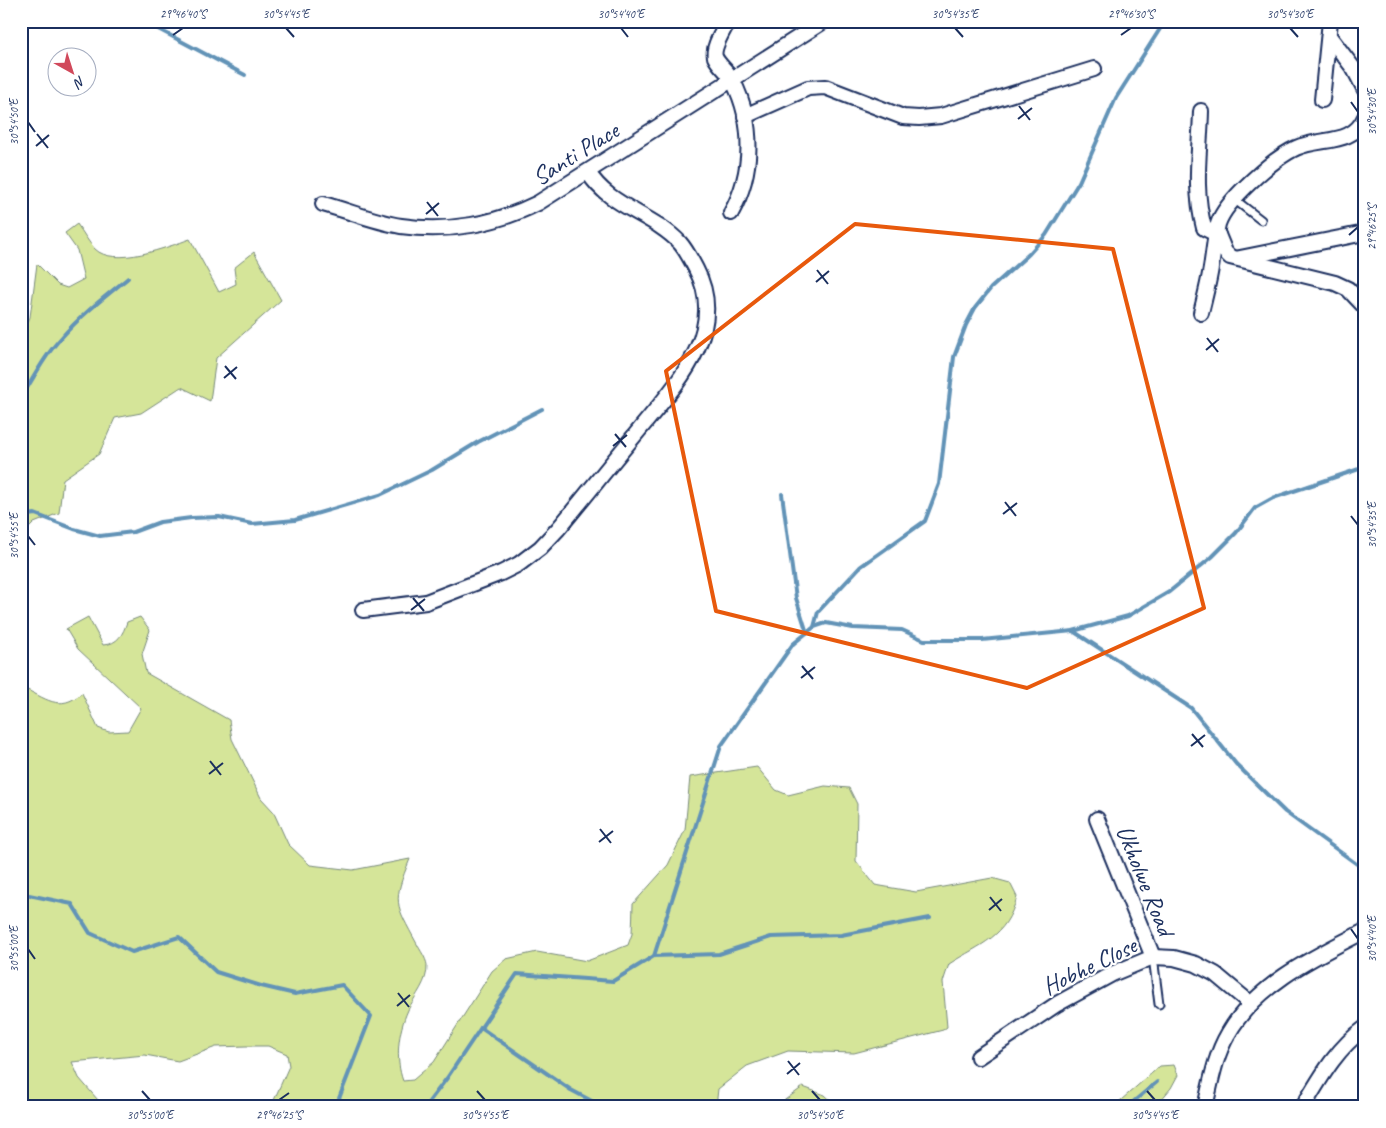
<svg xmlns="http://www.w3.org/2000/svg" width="1386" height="1128" font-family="Caveat,sans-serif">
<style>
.green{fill:#d5e599;stroke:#788a7c}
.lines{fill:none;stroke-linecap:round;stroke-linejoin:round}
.stream{stroke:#6293b7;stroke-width:4}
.service-casing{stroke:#1b2f5e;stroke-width:11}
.minor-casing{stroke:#1b2f5e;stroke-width:18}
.service{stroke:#fff;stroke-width:7}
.minor{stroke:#fff;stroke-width:14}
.marked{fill:none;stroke:#e8590c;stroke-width:4;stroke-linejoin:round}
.ticks{fill:none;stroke:#1b2f5e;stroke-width:2}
.labels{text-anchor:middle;stroke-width:4.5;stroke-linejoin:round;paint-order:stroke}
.street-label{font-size:25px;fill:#1b2f5e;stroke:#fff}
.neatline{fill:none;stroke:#1b2f5e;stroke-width:2}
.ticks-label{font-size:12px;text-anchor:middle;fill:#1b2f5e}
</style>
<rect width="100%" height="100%" fill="#fff"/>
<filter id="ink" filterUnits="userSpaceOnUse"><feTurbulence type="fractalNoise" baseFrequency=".02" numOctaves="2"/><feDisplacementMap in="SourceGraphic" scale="10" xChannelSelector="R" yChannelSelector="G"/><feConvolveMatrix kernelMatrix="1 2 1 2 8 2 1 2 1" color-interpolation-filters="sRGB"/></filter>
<g filter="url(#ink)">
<g class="green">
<path d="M77 224C83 232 88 242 95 249 114 268 168 247 190 239L219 292 236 284 234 268 254 252 281 300 216 358 210 401 181 387 141 413 115 418 99 454 63 479 59 513 34 523 21 536V340L30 317 37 264 58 285 67 288 84 279 77 250 65 233Z"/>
<path d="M88 617 103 645C118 644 123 634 127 622L140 617 150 630 142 654 146 673 229 720 232 739 261 798 273 811 288 844 310 865 353 870 410 859C392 903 395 903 417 944 420 950 426 958 427 965 428 982 415 995 408 1010 398 1032 395 1059 403 1081L413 1080 434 1062 492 971 506 959 537 952 587 961 628 945 632 934 633 904 668 865 685 830 690 777 757 767 776 790 788 795 825 786 849 788 857 804 856 861 875 885 916 892 992 878 1010 883 1017 897C1006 938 982 943 949 964L943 982 947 1027 943 1030 854 1053 788 1051 747 1066 718 1089 716 1107H271L289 1066 287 1054 268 1046H246L216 1047 178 1061 145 1055 72 1062 79 1078 104 1107H21V687C46 698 59 713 82 693L98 728 109 732 128 731 141 708 78 649 66 629Z"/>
<path d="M1174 1065 1178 1075 1171 1088 1155 1107H1113L1160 1066Z"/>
<path d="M803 1087 825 1095 838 1107H775Z"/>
</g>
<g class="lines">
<g class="stream">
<path d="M143 21 245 75"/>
<path d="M21 398C34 377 45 355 62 337 81 315 105 297 128 278"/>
<path d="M782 494 796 598 807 633"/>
<path d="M21 516 35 514 74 529 100 536 133 532 160 522 191 518 219 517 252 524 295 520 380 495 432 470 478 442 542 409"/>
<path d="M814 627 818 612 860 567 925 521 939 484 954 357 966 325 975 308 991 288 1029 254 1046 235 1079 182 1116 98 1165 21"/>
<path d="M1073 631 1191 708 1236 764 1285 812 1365 870"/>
<path d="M21 897 29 895 72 904 90 933 132 952 179 937 216 972 261 986 295 994 342 985 371 1016 338 1101 340 1107"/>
<path d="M654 956 719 954 771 937 841 935 930 918"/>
<path d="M481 1028 571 1090 603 1107"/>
<path d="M425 1107 447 1078 517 974 613 981 654 956 721 746 793 644 814 627 826 623 853 628 902 630 924 640H982L1073 631 1128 616 1169 592 1212 557 1236 533 1255 508 1273 498 1365 467"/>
<path d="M1127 1107 1157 1082"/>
</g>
<defs>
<g id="service">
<path d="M1234 199 1261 220"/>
<path d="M1153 957 1159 1004"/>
</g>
<g id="minor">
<path d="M728 21C724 30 712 47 715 57 719 66 729 72 733 81 754 123 754 172 731 213"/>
<path d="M1329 36 1354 69 1365 90"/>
<path d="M1322 100 1330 21"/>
<path d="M1201 111C1200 153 1193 186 1204 228L1218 235"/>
<path d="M745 116 808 88 825 87 903 117 919 118 941 116 1094 69"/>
<path d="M323 204C349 211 375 222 401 226 448 233 496 224 538 203L824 21"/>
<path d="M1218 235 1225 252 1230 257 1335 283 1348 289 1365 307"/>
<path d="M1240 258 1365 233"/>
<path d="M1201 313C1205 296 1210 278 1212 261 1214 248 1215 236 1218 224 1225 201 1274 158 1296 148 1321 137 1353 146 1365 117"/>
<path d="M363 610 426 602 501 573 519 564 540 548 558 529C584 498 609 466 635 435 672 389 730 333 696 269 691 260 687 251 680 243 653 214 609 207 588 172"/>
<path d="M1097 819 1153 957"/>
<path d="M978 1057 1057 1004 1112 974 1153 957 1174 958 1196 964 1215 974 1251 1004"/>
<path d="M1205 1107C1211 1082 1215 1056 1228 1034 1256 984 1316 956 1365 931"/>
<path d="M1303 1107C1321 1077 1336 1049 1365 1028"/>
</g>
</defs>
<use href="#service" class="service-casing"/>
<use href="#minor" class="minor-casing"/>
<use href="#service" class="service"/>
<use href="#minor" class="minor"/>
</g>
</g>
<path class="marked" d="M855 224 1113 249 1204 608 1027 688 716 611 666 371Z"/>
<path class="ticks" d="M286 28 294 37M621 28 628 37M955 28 963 37M1290 28 1298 37M173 35 183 28M1121 35 1131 28M1351 102 1358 112M1019 106 1030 120M1018 119 1032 108M28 122 35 132M37 134 48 148M36 146 49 135M427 202 438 216M426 214 439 203M1349 235 1358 227M817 270 828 284M816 282 829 271M1207 338 1218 352M1206 350 1219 339M225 366 236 379M224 378 237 367M615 434 626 447M613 446 627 435M1005 502 1016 516M1003 514 1017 503M1351 516 1358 525M28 536 35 545M413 598 424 611M411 610 425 599M802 666 813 679M801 678 815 667M1192 734 1203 747M1191 746 1205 735M210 761 221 775M209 774 223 763M600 829 611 843M599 842 613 831M990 897 1001 911M989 910 1002 899M1351 929 1358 939M28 949 35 959M398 993 409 1007M397 1006 410 995M788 1061 799 1075M787 1074 800 1063M142 1091 150 1100M477 1091 485 1100M812 1091 820 1100M1147 1091 1155 1100M279 1100 289 1093"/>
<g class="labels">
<g class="street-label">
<text transform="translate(575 153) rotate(-32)" y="9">Santi Place</text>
<text transform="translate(1146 880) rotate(68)" y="9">Ukholwe Road</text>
<text transform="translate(1089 965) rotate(-26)" y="9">Hobhe Close</text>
</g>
</g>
<rect width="1386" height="1128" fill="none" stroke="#fff" stroke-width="55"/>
<g transform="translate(72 72) rotate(141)"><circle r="24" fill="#ffffff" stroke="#a4acbf"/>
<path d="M0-4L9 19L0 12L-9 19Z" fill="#d1495b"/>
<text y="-8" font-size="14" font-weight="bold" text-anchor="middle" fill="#1b2f5e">N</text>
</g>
<rect x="28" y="28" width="1330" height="1072" class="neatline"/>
<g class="ticks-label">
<text x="183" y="18">29°46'40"S</text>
<text x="286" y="18">30°54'45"E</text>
<text x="621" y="18">30°54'40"E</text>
<text x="955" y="18">30°54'35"E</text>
<text x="1131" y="18">29°46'30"S</text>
<text x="1290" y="18">30°54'30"E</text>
<text transform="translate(1372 112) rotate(-90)" y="4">30°54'30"E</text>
<text transform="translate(14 122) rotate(-90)" y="4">30°54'50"E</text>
<text transform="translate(1372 227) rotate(-90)" y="4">29°46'25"S</text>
<text transform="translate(1372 525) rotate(-90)" y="4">30°54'35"E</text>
<text transform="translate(14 536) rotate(-90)" y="4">30°54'55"E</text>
<text transform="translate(1372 939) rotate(-90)" y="4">30°54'40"E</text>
<text transform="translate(14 949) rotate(-90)" y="4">30°55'00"E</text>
<text x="150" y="1119">30°55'00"E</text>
<text x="279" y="1119">29°46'25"S</text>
<text x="485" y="1119">30°54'55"E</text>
<text x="820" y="1119">30°54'50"E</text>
<text x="1155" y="1119">30°54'45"E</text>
</g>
</svg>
